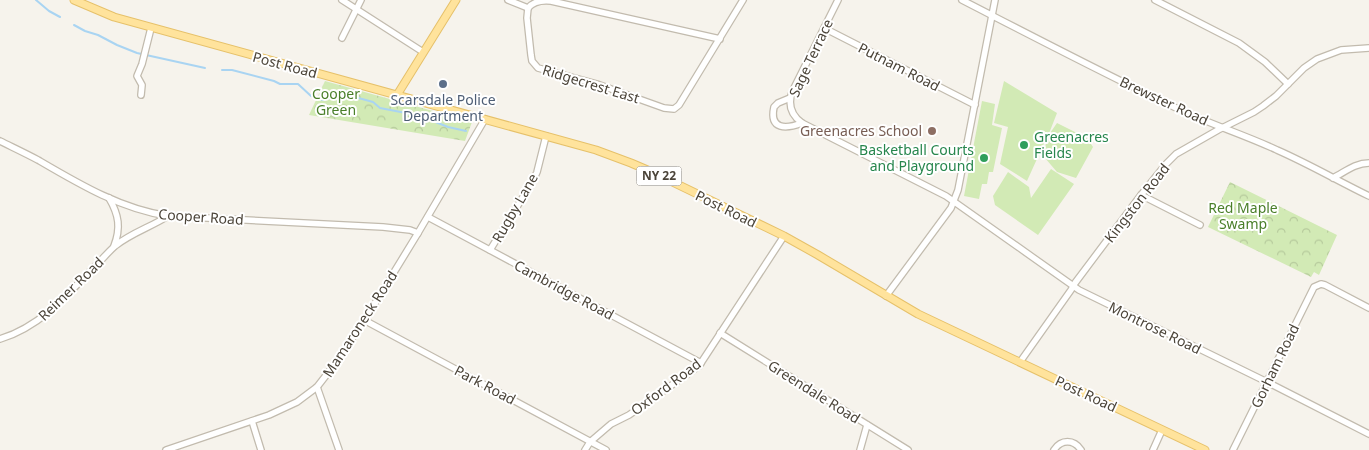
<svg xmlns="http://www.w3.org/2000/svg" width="1369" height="450" font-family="'Noto Sans',sans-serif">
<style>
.forest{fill:url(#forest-crowns)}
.garden{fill:#d2eab5}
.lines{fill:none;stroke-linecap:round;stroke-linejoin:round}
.stream{stroke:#a9d4f2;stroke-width:2}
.minor-casing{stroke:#c2bbae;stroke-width:8}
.major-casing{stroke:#e6c16a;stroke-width:9}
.minor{stroke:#fff;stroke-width:5.5}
.major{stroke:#ffe39c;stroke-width:7}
.service-dot{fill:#5c6f8a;stroke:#fff;stroke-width:2}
.education-dot{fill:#8d6e63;stroke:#fff;stroke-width:2}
.leisure-dot{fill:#2e9e5b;stroke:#fff;stroke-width:2}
.labels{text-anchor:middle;stroke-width:4;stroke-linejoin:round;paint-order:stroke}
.shield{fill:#fff;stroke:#817c74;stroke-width:1}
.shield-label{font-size:12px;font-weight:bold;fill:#4b4439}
.street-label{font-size:14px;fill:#4b4439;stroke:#fff}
.park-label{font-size:14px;fill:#4a7f2a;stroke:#fff}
.service-label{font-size:14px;fill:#4e5e75;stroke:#fff}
.education-label{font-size:14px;fill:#785e54;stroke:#fff;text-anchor:end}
.leisure-label{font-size:14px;fill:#27864d;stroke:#fff;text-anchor:start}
</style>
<defs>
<pattern id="forest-crowns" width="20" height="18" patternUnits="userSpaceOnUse" patternTransform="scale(1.25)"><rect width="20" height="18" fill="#d2eab5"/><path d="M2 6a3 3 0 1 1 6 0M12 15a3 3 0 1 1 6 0" fill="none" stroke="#b6ca9c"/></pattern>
</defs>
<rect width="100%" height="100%" fill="#f6f3ec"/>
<g class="forest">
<path d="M325 81 458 118 472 122 465 141 309 115Z"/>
<path d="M1230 182 1337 235 1319 275 1314 272 1311 277 1208 227Z"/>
</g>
<g class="garden">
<path d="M1004 81 1057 113 1048 136 1057 123 1087 138 1093 147 1076 178 1057 172 1045 158 1046 139 1027 181 1000 164 1008 127 994 123Z"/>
<path d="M982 101 995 104 992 125 1002 128 993 172H989L987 184H982L979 199 964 196Z"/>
<path d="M1051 169 1074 184 1038 235 995 205 993 196 1008 172 1029 187 1031 198Z"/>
</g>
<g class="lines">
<g class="stream">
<path d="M36 0 49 11 60 17"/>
<path d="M74 25 85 31 98 35 117 45 137 53 205 68"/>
<path d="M222 70H232L274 81 280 84H298L311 96 323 100 344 94 373 102 380 108 411 114 428 119 448 127 466 131"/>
</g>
<defs>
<g id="minor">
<path d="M342 0 423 52"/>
<path d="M508 0 528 8"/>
<path d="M838 0 792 92C788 104 791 115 802 123L946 196 1079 290 1267 382 1369 434"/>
<path d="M962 0C1032 36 1101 72 1172 106 1206 123 1243 134 1277 150 1309 164 1338 181 1369 196"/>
<path d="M1155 0 1239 43 1265 62 1288 84"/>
<path d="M528 8 527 18 531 55 532 61 538 68 597 84 664 108 674 109 679 105 743 0"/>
<path d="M528 8C534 1 542 0 551 1L720 39"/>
<path d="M824 28 975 105"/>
<path d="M342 38 361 0"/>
<path d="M141 95 142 85 137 76 142 64 151 28"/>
<path d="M790 98 778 103 774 107C769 130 786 129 802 123"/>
<path d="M0 141C12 147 25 153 38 160 79 184 121 209 168 216L383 227 410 230 418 233"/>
<path d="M1333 178C1345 172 1355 163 1369 163"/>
<path d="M1141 195 1200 225"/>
<path d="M109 198C119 215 121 228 114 246"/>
<path d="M428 217 701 363"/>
<path d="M490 250 533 181 537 172 546 136"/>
<path d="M886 296 951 208 958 190 995 0"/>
<path d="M364 320 606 450"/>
<path d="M720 333 908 450"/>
<path d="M0 339C39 327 66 297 93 268 101 261 107 253 115 246 131 233 151 227 168 216"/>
<path d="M1020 362 1071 290 1075 283 1141 195 1166 164 1176 154 1218 130 1254 112 1263 106 1276 96 1304 68 1317 59 1341 50 1369 48"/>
<path d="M317 387 339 450"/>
<path d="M252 421 261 450"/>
<path d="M166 450 269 415 297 402 317 387 331 369 366 318 418 233 485 119"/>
<path d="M585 450 590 442 611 424 629 415 699 366 784 236"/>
<path d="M860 450 867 425"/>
<path d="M1054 450C1061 439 1074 439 1081 450"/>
<path d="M1153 450 1162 430"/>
<path d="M1233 450 1314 287 1321 284 1325 285 1369 308"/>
</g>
<g id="major">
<path d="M74 0 114 17 596 150 631 163 652 172 784 236 818 255 918 314 1205 450"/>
<path d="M397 95 456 0"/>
</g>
</defs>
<use href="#minor" class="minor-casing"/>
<use href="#major" class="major-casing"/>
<use href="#minor" class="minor"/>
<use href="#major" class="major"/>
</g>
<circle class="service-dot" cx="443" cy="84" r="5"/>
<circle class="education-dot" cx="932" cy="131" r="5"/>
<g class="leisure-dot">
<circle cx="1024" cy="145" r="5"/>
<circle cx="984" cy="158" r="5"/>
</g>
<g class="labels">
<rect class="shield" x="636.5" y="166.5" width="45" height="19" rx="4"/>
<g class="shield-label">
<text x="659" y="180">NY 22</text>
</g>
<g class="street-label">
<text transform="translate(811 58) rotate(-65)" y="5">Sage Terrace</text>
<text transform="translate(285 65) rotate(15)" y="5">Post Road</text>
<text transform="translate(899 67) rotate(27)" y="5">Putnam Road</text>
<text transform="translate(591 84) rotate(17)" y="5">Ridgecrest East</text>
<text transform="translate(1164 101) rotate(25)" y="5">Brewster Road</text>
<text transform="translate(1137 203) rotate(-52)" y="5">Kingston Road</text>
<text transform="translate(515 208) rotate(-60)" y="5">Rugby Lane</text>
<text transform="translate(726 209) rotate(26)" y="5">Post Road</text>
<text transform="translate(201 217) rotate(4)" y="5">Cooper Road</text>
<text transform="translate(71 289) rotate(-44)" y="5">Reimer Road</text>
<text transform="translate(564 290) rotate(28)" y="5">Cambridge Road</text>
<text transform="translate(360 324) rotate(-57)" y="5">Mamaroneck Road</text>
<text transform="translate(1155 328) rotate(26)" y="5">Montrose Road</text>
<text transform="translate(1275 366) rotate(-64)" y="5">Gorham Road</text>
<text transform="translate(485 385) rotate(28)" y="5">Park Road</text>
<text transform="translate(666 387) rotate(-37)" y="5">Oxford Road</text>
<text transform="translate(814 392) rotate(32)" y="5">Greendale Road</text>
<text transform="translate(1086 394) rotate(25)" y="5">Post Road</text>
</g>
<g class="park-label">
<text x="336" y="99">Cooper<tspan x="336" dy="16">Green</tspan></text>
<text x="1243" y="213">Red Maple<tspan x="1243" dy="16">Swamp</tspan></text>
</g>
<g class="service-label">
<text x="443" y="105">Scarsdale Police<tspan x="443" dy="16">Department</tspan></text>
</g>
<g class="education-label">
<text x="922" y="136">Greenacres School</text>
</g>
<g class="leisure-label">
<text x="1034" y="142">Greenacres<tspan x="1034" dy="16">Fields</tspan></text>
<text x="974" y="155" text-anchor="end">Basketball Courts<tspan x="974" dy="16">and Playground</tspan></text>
</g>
</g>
</svg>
